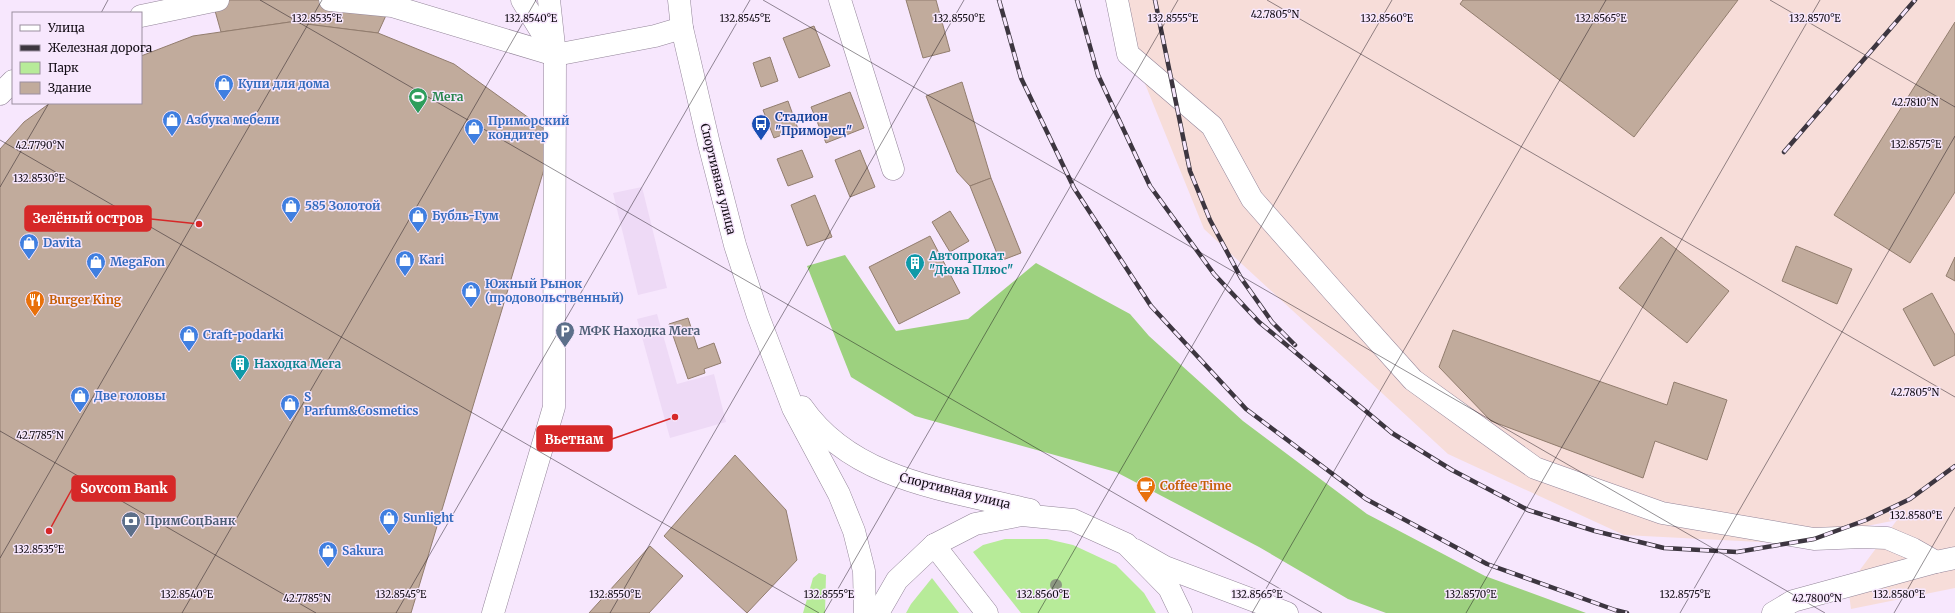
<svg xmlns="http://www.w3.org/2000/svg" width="1955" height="613" font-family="Merriweather,serif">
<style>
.built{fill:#eedaf6}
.industrial{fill:#f7ddd9}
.green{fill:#b7eb99}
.forest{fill:#9dd17f}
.building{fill:#c1ab9c;stroke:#927d6e}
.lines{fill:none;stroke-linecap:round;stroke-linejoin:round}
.minor-casing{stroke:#938599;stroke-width:23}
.major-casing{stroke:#938599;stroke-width:23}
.minor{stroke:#fff;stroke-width:22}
.major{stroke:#fff;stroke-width:22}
.rail-casing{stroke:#3d3640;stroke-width:4.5}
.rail{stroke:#f7e7fd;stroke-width:3;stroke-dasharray:9;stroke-linecap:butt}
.tree{fill:#8c9782}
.ticks{fill:none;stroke:#120c14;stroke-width:1;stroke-opacity:0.45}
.labels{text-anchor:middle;stroke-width:3;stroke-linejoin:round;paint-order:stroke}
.shop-label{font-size:12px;font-weight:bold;fill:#366cbe;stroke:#f7e7fd;text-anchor:start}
.leisure-label{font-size:12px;font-weight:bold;fill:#27864d;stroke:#f7e7fd;text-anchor:start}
.transit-label{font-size:12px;font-weight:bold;fill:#164399;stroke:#f7e7fd;text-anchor:start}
.street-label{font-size:12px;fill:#120c14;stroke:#f7e7fd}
.culture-label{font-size:12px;font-weight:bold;fill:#0d838f;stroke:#f7e7fd;text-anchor:start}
.food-label{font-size:12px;font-weight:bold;fill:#c56008;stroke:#f7e7fd;text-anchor:start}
.service-label{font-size:12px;font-weight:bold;fill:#4e5e75;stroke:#f7e7fd;text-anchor:start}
.ticks-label{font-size:10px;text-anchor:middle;fill:#120c14;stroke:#f7e7fd;stroke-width:3;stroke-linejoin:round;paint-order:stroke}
.leader{fill:none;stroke:#d62828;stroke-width:1.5}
.callout-dot{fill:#d62828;stroke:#f7e7fd;stroke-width:1.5}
.callout{fill:#d62828;stroke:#d62828;stroke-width:1.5}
.callout-label{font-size:13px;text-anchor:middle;font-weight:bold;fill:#fff}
</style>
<rect width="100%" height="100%" fill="#f7e7fd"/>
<g class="built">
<path d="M642 187 667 288 638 295 613 193Z"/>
<path d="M657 314 677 384 714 374 726 422 670 438 637 319Z"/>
</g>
<path class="industrial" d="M1111 0H1955V588L1851 609 1848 586 1897 520 1781 543 1624 535 1448 454 1204 229Z"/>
<g class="green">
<path d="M1005 539H1047L1073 545 1116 565 1144 593 1156 613H1021L973 552 983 545Z"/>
<path d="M819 573 826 575 825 613H803L813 578Z"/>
<path d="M932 578 959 613H906L911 604Z"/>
</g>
<path class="forest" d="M845 255 896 331 968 319 1036 263 1130 314 1149 336 1243 421 1367 514 1485 576 1586 613H1386L1348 599 1259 547 1116 472 915 416 851 377 807 266Z"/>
<g class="building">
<path d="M212 0H393L378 33 290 22 221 32Z"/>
<path d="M906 0H936L950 51 923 58Z"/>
<path d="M1463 0H1738L1634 137 1460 4Z"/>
<path d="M290 22 378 33 454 64 554 136 411 613H0V149L24 122 50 103H141V56L193 36Z"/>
<path d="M1955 22V192L1910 263 1834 215Z"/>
<path d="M814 26 830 66 799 78 783 38Z"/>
<path d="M770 57 778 81 761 87 753 63Z"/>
<path d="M962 82 991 178 970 186 957 172 926 96Z"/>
<path d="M850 92 864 128 826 143 811 107Z"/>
<path d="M788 101 798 129 774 138 763 110Z"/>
<path d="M802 150 813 177 788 186 777 159Z"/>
<path d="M860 150 875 187 850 197 835 160Z"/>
<path d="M991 178 1021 253 1000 261 970 186Z"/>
<path d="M815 195 832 237 807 246 791 205Z"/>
<path d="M950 211 969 241 950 252 932 222Z"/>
<path d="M930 236 960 293 899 324 869 267Z"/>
<path d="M1661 237 1729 291 1687 343 1619 288Z"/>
<path d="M1796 246 1852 269 1837 304 1782 281Z"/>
<path d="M1955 257V281L1946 276Z"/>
<path d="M1932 293 1955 335V355L1934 366 1903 309Z"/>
<path d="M688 318 698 349 714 343 721 363 704 369 705 373 688 379 669 324Z"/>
<path d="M1453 330 1667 405 1674 382 1727 400 1707 460 1655 441 1643 478 1491 421 1439 367Z"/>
<path d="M735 455 786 510 797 560 747 613 664 536Z"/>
<path d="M650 546 683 576 649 613H589Z"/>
</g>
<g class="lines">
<defs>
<g id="minor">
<path d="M330 0 392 6 555 55 655 36 682 28"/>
<path d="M522 0 552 49"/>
<path d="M840 0 893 169"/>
<path d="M1117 0 1128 54 1212 126 1252 199 1335 293 1413 380 1535 468 1662 513 1814 539 1862 537 1887 538 1913 549 1936 562"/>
<path d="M141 16 218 0"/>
<path d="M0 94 13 81"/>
<path d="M934 545 987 613"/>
<path d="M1135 550 1165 567 1287 613"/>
<path d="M493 613 554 407 555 55 549 0"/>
<path d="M1773 613 1793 601 1936 562 1955 558"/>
</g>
<g id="major">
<path d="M679 0 682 28 709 144 735 245 758 316 793 408 839 494 854 531 864 571 865 613"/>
<path d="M802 407C853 481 949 490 1030 510"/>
<path d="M878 613 897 580 934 545 975 524 1022 515 1073 520 1126 544 1169 588 1181 613"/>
</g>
</defs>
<use href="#minor" class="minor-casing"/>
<use href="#major" class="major-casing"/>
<use href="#minor" class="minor"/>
<use href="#major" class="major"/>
<defs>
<g id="rail">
<path d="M999 0 1021 78 1074 188 1151 306 1246 409 1366 499 1487 564 1615 610 1627 613"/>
<path d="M1077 0 1098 75 1150 186 1214 274 1259 322 1392 433 1452 470 1528 510 1595 531 1664 548 1737 552 1814 539 1866 520 1910 499 1955 466"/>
<path d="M1155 0 1190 171 1210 220 1241 278 1272 322 1295 345"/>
<path d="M1784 152 1915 0"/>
</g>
</defs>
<use href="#rail" class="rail-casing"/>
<use href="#rail" class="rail"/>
</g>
<circle class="tree" cx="1056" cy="585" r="6"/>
<path class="ticks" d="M260 0 1322 613M763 0 1825 613M1267 0 1955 397M1770 0 1955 107M101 13 108 0M0 140 819 613M0 187 49 103M0 431 316 613M0 558 322 0M182 613 536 0M396 613 750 0M610 613 964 0M824 613 1178 0M1038 613 1392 0M1252 613 1606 0M1466 613 1820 0M1680 613 1955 136M1894 613 1955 507"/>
<defs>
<symbol id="shop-pin" viewBox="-11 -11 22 30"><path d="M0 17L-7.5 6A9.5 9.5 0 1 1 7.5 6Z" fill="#3f7fe0" stroke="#f7e7fd"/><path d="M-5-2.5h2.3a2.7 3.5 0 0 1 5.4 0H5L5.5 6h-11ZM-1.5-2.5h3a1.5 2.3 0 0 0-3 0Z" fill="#fff"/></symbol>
<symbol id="stadium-pin" viewBox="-11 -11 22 30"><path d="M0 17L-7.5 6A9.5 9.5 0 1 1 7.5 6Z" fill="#2e9e5b" stroke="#f7e7fd"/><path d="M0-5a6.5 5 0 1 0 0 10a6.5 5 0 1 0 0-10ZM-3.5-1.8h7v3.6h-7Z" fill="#fff"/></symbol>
<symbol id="bus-pin" viewBox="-11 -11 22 30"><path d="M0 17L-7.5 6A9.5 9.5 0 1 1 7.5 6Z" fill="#1a4fb4" stroke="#f7e7fd"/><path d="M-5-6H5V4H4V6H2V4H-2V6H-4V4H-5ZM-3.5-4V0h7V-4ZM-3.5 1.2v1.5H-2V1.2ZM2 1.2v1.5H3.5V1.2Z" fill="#fff"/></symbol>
<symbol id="building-pin" viewBox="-11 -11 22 30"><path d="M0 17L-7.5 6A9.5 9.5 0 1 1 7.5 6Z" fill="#0f9aa8" stroke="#f7e7fd"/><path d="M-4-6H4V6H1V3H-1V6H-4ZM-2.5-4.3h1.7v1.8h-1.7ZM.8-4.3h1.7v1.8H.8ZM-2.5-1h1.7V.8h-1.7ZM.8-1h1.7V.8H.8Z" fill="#fff"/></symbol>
<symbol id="restaurant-pin" viewBox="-11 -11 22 30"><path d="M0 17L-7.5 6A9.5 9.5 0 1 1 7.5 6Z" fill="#e8710a" stroke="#f7e7fd"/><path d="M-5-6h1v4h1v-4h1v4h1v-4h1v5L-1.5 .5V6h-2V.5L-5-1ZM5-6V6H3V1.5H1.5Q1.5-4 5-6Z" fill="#fff"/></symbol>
<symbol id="parking-pin" viewBox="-11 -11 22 30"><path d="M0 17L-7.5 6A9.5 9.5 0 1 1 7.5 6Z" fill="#5c6f8a" stroke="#f7e7fd"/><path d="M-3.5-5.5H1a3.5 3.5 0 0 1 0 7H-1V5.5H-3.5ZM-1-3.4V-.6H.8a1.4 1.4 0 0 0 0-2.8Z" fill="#fff"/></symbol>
<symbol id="cafe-pin" viewBox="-11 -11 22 30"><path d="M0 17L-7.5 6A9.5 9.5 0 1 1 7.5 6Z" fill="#e8710a" stroke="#f7e7fd"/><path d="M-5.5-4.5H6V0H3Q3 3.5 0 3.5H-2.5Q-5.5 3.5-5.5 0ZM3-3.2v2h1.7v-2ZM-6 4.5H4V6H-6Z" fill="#fff"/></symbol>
<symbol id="bank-pin" viewBox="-11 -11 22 30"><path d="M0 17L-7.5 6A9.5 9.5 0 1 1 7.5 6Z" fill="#5c6f8a" stroke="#f7e7fd"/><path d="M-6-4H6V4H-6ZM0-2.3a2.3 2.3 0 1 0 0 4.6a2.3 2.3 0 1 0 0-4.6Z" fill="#fff"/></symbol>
</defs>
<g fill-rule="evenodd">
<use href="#shop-pin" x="213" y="73" width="22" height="30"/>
<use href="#stadium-pin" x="407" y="86" width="22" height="30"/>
<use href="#shop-pin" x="161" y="109" width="22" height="30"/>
<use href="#bus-pin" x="750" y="113" width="22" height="30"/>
<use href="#shop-pin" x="463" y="117" width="22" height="30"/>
<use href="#shop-pin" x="280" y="195" width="22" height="30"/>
<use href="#shop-pin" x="407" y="205" width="22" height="30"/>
<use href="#shop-pin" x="18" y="232" width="22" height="30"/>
<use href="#shop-pin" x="394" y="249" width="22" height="30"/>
<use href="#shop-pin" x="85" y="251" width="22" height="30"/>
<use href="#building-pin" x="904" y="252" width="22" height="30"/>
<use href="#shop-pin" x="460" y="280" width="22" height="30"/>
<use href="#restaurant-pin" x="24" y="289" width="22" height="30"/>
<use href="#parking-pin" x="554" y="320" width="22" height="30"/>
<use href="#shop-pin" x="178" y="324" width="22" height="30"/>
<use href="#building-pin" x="229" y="353" width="22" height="30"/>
<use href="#shop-pin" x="69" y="385" width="22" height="30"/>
<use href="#shop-pin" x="279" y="393" width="22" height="30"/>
<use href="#cafe-pin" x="1135" y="475" width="22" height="30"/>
<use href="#shop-pin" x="378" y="507" width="22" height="30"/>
<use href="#bank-pin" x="120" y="510" width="22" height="30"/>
<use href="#shop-pin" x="317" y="540" width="22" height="30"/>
</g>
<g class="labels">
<g class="shop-label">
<text x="238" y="88">Купи для дома</text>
<text x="186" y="124">Азбука мебели</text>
<text x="488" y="125">Приморский<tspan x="488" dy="14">кондитер</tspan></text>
<text x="305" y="210">585 Золотой</text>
<text x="432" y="220">Бубль-Гум</text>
<text x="43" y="247">Davita</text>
<text x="419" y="264">Kari</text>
<text x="110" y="266">MegaFon</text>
<text x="485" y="288">Южный Рынок<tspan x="485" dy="14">(продовольственный)</tspan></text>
<text x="203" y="339">Craft-podarki</text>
<text x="94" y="400">Две головы</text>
<text x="304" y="401">S<tspan x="304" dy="14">Parfum&amp;Cosmetics</tspan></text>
<text x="403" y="522">Sunlight</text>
<text x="342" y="555">Sakura</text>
</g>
<g class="leisure-label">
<text x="432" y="101">Мега</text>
</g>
<g class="transit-label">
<text x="775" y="121">Стадион<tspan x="775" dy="14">"Приморец"</tspan></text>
</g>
<g class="street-label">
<text transform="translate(718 179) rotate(76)" y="4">Спортивная улица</text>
<text transform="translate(955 491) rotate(14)" y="4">Спортивная улица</text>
</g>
<g class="culture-label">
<text x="929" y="260">Автопрокат<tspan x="929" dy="14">"Дюна Плюс"</tspan></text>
<text x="254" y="368">Находка Мега</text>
</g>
<g class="food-label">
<text x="49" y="304">Burger King</text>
<text x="1160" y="490">Coffee Time</text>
</g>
<g class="service-label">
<text x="579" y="335">МФК Находка Мега</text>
<text x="145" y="525">ПримСоцБанк</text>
</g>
</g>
<g class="ticks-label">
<text x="1275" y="18">42.7805°N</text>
<text x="317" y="22">132.8535°E</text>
<text x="1173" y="22">132.8555°E</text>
<text x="531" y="22">132.8540°E</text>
<text x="745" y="22">132.8545°E</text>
<text x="959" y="22">132.8550°E</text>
<text x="1387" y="22">132.8560°E</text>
<text x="1601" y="22">132.8565°E</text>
<text x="1815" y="22">132.8570°E</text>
<text x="1915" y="106">42.7810°N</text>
<text x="1916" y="148">132.8575°E</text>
<text x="40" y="149">42.7790°N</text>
<text x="39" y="182">132.8530°E</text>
<text x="1915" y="396">42.7805°N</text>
<text x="40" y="439">42.7785°N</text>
<text x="1916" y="519">132.8580°E</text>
<text x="39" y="553">132.8535°E</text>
<text x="187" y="598">132.8540°E</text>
<text x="401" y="598">132.8545°E</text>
<text x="615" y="598">132.8550°E</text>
<text x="829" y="598">132.8555°E</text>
<text x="1043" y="598">132.8560°E</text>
<text x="1257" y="598">132.8565°E</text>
<text x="1471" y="598">132.8570°E</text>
<text x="1685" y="598">132.8575°E</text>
<text x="1899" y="598">132.8580°E</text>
<text x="307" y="602">42.7785°N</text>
<text x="1817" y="602">42.7800°N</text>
</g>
<path class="leader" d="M199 224L151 219M675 417L612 439M49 531L72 489"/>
<g class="callout-dot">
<circle cx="199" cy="224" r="4"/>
<circle cx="675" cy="417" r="4"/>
<circle cx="49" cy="531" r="4"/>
</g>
<g class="callout">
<rect x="25" y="206" width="126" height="25" rx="4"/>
<rect x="537" y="426" width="75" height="25" rx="4"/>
<rect x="72" y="476" width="103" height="25" rx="4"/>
</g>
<g class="callout-label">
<text x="88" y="223">Зелёный остров</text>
<text x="574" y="444">Вьетнам</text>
<text x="124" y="493">Sovcom Bank</text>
</g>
<rect x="12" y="12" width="130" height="92" fill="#f7e7fd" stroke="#9b8fa0"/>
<rect x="20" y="25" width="20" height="6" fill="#ffffff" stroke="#9b8fa0"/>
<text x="48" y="32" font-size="12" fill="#120c14">Улица</text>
<rect x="20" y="45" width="20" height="6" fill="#3d3640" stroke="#9b8fa0"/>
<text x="48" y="52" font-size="12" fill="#120c14">Железная дорога</text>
<rect x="20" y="62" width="20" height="12" fill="#b7eb99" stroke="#9b8fa0"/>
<text x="48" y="72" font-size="12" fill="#120c14">Парк</text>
<rect x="20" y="82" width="20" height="12" fill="#c1ab9c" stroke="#9b8fa0"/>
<text x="48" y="92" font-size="12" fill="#120c14">Здание</text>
</svg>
